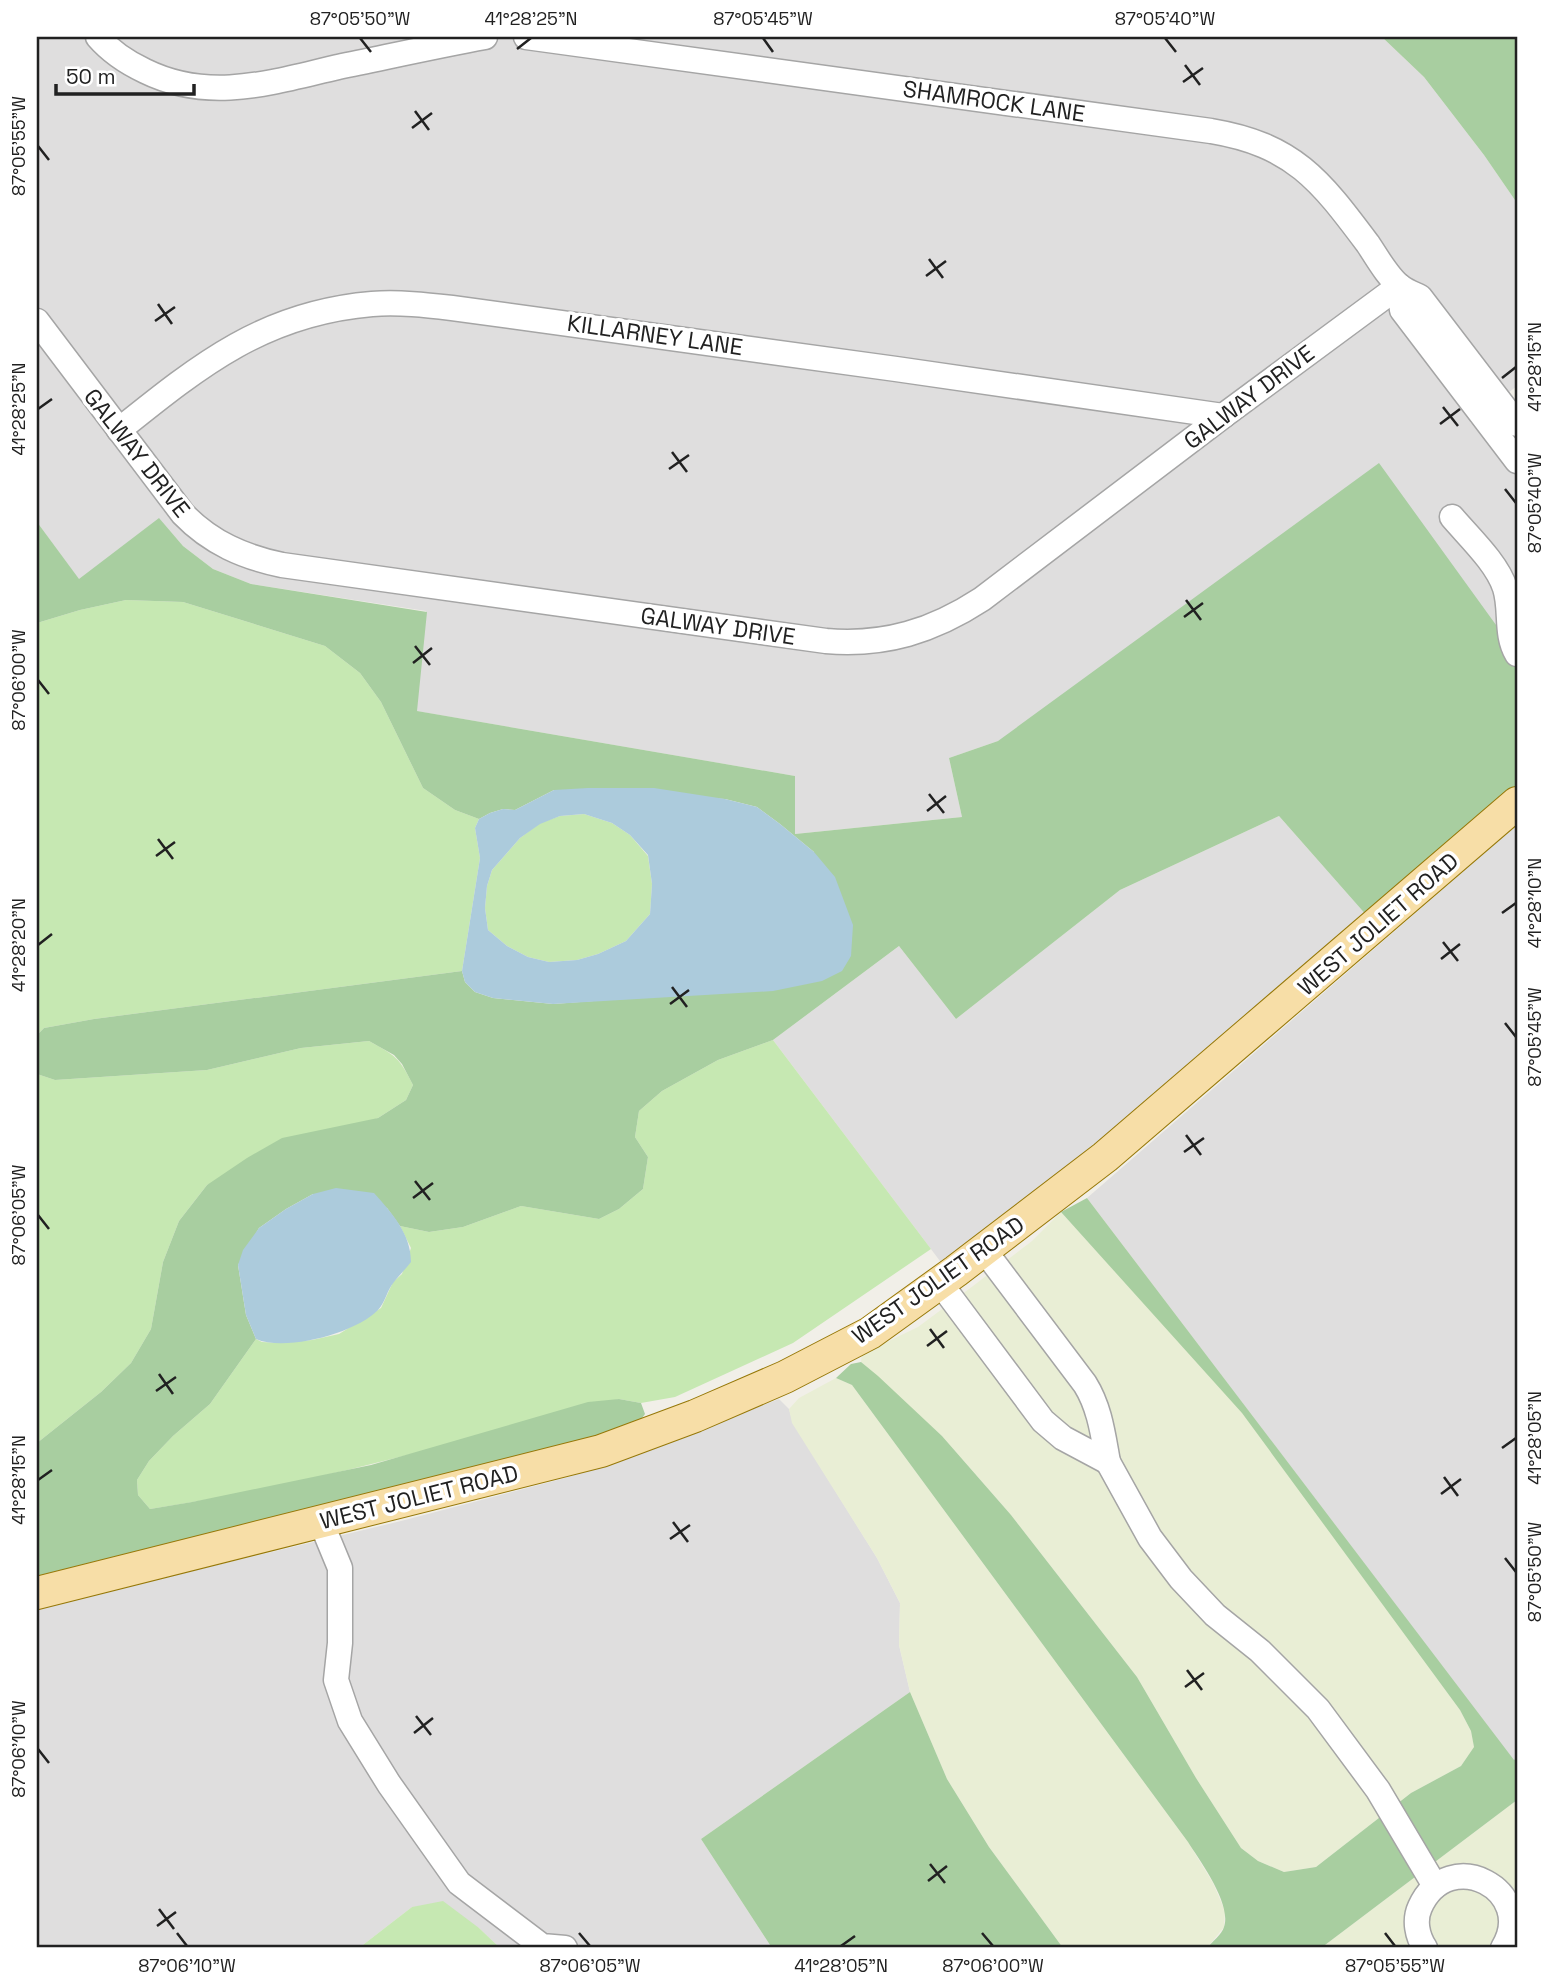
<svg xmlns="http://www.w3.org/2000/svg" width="1554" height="1985" font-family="'Space Grotesk',sans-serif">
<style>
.residential{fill:#dfdede}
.farmland{fill:#e9eed5}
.grass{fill:#c6e8b2}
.forest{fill:#a8cea0}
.water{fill:#accbdc;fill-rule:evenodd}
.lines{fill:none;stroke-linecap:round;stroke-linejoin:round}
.minor-casing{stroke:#a5a5a5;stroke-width:27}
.major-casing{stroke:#967808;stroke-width:34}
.minor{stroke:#fff;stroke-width:24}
.major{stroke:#f7dea7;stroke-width:32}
.ticks{fill:none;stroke:#212121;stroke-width:2.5}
.labels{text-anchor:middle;stroke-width:7;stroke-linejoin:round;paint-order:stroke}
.street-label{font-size:23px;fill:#212121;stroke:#fff}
.neatline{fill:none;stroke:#212121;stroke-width:2.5}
.ticks-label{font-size:18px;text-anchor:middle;fill:#212121}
</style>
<rect width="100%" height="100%" fill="#f1efe8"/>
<g class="residential">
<path d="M37 37H1382L1424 77 1484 155 1517 203V386L1470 422 1517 477V654L998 741 949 758 962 817 795 834V776L416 711 426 611 251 584 213 569 183 546 159 519 79 580 37 522Z"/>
<path d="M1279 816 1368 917 1100 1142 943 1265 773 1040 899 946 956 1019 1120 890Z"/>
<path d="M1517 825V1758L1514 1761 1087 1198Z"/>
<path d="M779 1399 789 1409 793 1423 877 1558 900 1603 899 1645 910 1692 701 1839 772 1948H500L479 1928 412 1907 359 1948H37V1608L401 1521 569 1477 668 1442Z"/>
</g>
<g class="farmland">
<path d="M1061 1212 1242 1412 1460 1710 1471 1731 1474 1747 1461 1766 1411 1793 1316 1867 1284 1872 1258 1861 1241 1848 1196 1778 1137 1677 1011 1515 942 1436 861 1362 862 1354 918 1327 969 1289 1032 1241Z"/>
<path d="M836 1378 852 1385 1188 1842 1213 1883 1225 1911 1224 1927 1207 1948H1063L989 1847 947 1779 910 1692 899 1645 900 1603 877 1558 792 1423 789 1409 799 1398Z"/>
<path d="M1517 1800V1948H1321Z"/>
</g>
<g class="grass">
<path d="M126 600 183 602 325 646 360 673 381 702 423 788 455 810 479 819 475 828 480 858 462 971 94 1019 44 1028 37 1035V623L80 610Z"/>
<path d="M584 814 612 823 630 835 648 856 652 884 650 914 626 941 598 954 577 960 549 962 528 957 507 946 488 930 485 908 487 886 492 870 520 838 540 823 560 816Z"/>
<path d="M773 1040 931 1249 793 1343 675 1397 641 1403 619 1399C464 1440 309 1485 150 1509L138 1495 137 1480 149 1461 173 1436 210 1404 256 1339 262 1342 280 1343 312 1340 339 1334 381 1308 393 1282 402 1274 411 1248 400 1226 429 1232 463 1227 521 1206 599 1219 619 1209 643 1189 648 1157 635 1137 639 1111 662 1091 718 1060Z"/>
<path d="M369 1041C396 1056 399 1057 413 1085L406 1100 378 1118 207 1185 179 1221 163 1262 151 1329 131 1363 101 1392 37 1443V1074L55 1080 207 1070 301 1048Z"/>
<path d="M443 1901 479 1928 500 1948H359L412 1907Z"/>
</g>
<g class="forest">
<path d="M1382 37H1517V203L1484 155 1424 77Z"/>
<path d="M1379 463 1517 654V785L1368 917 1279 816 1120 890 956 1019 899 946 773 1040 718 1060 662 1091 639 1111 635 1137 648 1157 643 1189 619 1209 599 1219 521 1206 463 1227 429 1232 400 1226 387 1208 313 1194 286 1209 259 1228 238 1265 246 1315 256 1339 210 1404 173 1436 149 1461 137 1480 138 1495 150 1509 192 1502 371 1465 588 1402 619 1399 641 1403 645 1414 640 1421 588 1438 37 1576V1443L101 1392 131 1363 151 1329 163 1262 179 1221 207 1185 247 1158 282 1138 378 1118 406 1100 413 1085 402 1064 394 1055 369 1041 301 1048 207 1070 55 1080 37 1074V1035L44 1028 94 1019 462 971 465 982 475 992 493 998 553 1004 648 997 814 852 780 824 757 807 725 799 554 790 515 810 503 809 490 813 479 819 455 810 423 788 381 702 360 673 325 646 183 602 126 600 80 610 37 623V522L79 579 159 518 183 546 213 569 251 584 427 612 417 711 795 776V834L962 817 949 758 998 741Z"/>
<path d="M1087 1198 1514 1760 1517 1758V1800L1321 1948H1207C1212 1942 1222 1934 1224 1927 1232 1904 1200 1861 1188 1842L852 1385 836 1378 851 1364 861 1362 878 1376 942 1436 1011 1515 1137 1677 1196 1778 1241 1848 1258 1861 1284 1872 1316 1867 1411 1793 1461 1766 1474 1747 1471 1731 1460 1710 1242 1413 1061 1212Z"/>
<path d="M910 1692 947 1779 989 1847 1063 1948H772L701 1839Z"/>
</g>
<g class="water">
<path d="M588 788H654L725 799 757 807 780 824 814 852 835 877 853 925 851 956 842 971 822 981 773 991 553 1004 493 998 475 992 465 982 462 971 480 858 475 828 479 819 490 813 503 809 515 810 554 790ZM584 814 612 823 630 835 648 855 652 884 650 914 626 941 598 954 577 960 549 962 528 957 507 946 488 930 485 908 487 886 492 870 520 838 540 824 560 816Z"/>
<path d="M336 1188 374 1193C392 1213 411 1234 411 1262 406 1269 399 1275 394 1282 387 1290 385 1303 378 1310 356 1333 286 1352 256 1339L246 1315 238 1265 243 1250 259 1228 286 1209 313 1194Z"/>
</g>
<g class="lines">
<defs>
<g id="minor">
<path d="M98 37C111 52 128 63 145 71 210 103 272 82 338 67 387 57 436 46 485 37"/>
<path d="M526 37 1211 131C1294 145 1320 180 1368 244 1376 256 1389 279 1401 287 1406 291 1414 294 1420 297L1517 424"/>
<path d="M1399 286 1402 310 1517 461"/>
<path d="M37 321 183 514C211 543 244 557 282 565L826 641C885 646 933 631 982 599L1223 416 1399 286"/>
<path d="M119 430C200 365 264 313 372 304 399 302 426 305 452 308L896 369 1223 416"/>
<path d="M1452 517C1469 537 1497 563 1505 588 1512 610 1505 634 1517 654"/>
<path d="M940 1283 1043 1421 1063 1438 1108 1462C1103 1435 1100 1408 1085 1384L984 1250"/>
<path d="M1108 1462 1150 1538 1181 1579 1215 1615 1260 1651 1318 1709 1378 1790 1435 1886"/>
<path d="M321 1522 340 1568V1643L336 1680 350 1721 389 1784 459 1883 542 1946 565 1948"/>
<path d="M1425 1948C1417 1936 1414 1920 1420 1907 1449 1843 1538 1891 1503 1948"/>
</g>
<path id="major" d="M37 1593 601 1451 695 1416 785 1377 870 1333 956 1271 1105 1157 1517 803"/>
</defs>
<use href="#minor" class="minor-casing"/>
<use href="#major" class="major-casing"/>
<use href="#minor" class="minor"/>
<use href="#major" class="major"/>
</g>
<path class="ticks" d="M360 38 371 52M763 38 773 52M1165 38 1176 52M517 49 531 38M1185 65 1200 85M1183 82 1203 68M415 111 429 130M412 128 432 113M38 146 49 160M929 259 943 278M926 276 946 261M158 304 172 324M155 321 175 307M1502 378 1516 367M1443 407 1458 426M38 409 52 399M1440 424 1460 409M672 452 687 472M669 469 689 455M1505 489 1516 503M1186 600 1201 620M1184 617 1203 603M415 646 430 665M413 663 432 648M38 680 49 694M929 794 944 813M927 811 946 796M158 839 173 859M156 856 175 842M1502 913 1516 903M1443 942 1458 961M38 945 52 934M1441 959 1460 944M672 987 687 1007M670 1004 689 990M1505 1023 1516 1037M1186 1135 1201 1155M1184 1152 1204 1138M415 1181 430 1200M413 1198 433 1183M38 1215 49 1229M930 1329 944 1348M927 1346 947 1331M159 1374 173 1394M156 1391 176 1377M1502 1448 1516 1438M1444 1477 1458 1496M38 1480 52 1470M1441 1494 1461 1479M673 1522 688 1542M670 1539 690 1525M1505 1558 1516 1572M1187 1670 1202 1690M1185 1687 1204 1673M416 1716 431 1735M414 1733 433 1718M38 1749 49 1763M930 1864 945 1883M928 1881 947 1866M159 1909 174 1929M157 1926 176 1912M177 1933 187 1946M579 1933 590 1946M982 1933 993 1946M1385 1933 1395 1946M841 1946 855 1936"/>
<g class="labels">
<g class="street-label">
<text transform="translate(994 101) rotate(8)" y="8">SHAMROCK LANE</text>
<text transform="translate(655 335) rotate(8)" y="8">KILLARNEY LANE</text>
<text transform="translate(1249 397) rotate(-37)" y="8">GALWAY DRIVE</text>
<text transform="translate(137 453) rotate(52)" y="8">GALWAY DRIVE</text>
<text transform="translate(718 626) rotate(8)" y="8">GALWAY DRIVE</text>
<text transform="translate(1378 924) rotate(-41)" y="8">WEST JOLIET ROAD</text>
<text transform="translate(938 1280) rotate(-35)" y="8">WEST JOLIET ROAD</text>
<text transform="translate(419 1497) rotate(-14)" y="8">WEST JOLIET ROAD</text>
</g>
</g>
<rect width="1554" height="1985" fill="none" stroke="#ffffff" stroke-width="77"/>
<path d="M56 84v10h138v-10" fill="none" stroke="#212121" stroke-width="3.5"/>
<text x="66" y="84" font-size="21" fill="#212121" stroke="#ffffff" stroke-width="5" paint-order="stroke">50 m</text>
<rect x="38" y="38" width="1478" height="1908" class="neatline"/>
<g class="ticks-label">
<text x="360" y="25">87°05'50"W</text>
<text x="531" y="25">41°28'25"N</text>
<text x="763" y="25">87°05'45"W</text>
<text x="1165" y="25">87°05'40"W</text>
<text transform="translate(19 146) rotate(-90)" y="6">87°05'55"W</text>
<text transform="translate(1535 367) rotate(-90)" y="6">41°28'15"N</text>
<text transform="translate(19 409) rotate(-90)" y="6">41°28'25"N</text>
<text transform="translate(1535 503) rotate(-90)" y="6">87°05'40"W</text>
<text transform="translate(19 680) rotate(-90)" y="6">87°06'00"W</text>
<text transform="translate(1535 903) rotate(-90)" y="6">41°28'10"N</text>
<text transform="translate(19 945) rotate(-90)" y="6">41°28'20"N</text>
<text transform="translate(1535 1037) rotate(-90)" y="6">87°05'45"W</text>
<text transform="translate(19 1215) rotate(-90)" y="6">87°06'05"W</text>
<text transform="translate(1535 1438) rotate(-90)" y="6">41°28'05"N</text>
<text transform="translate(19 1480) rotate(-90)" y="6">41°28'15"N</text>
<text transform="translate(1535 1572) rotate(-90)" y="6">87°05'50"W</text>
<text transform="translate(19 1749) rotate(-90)" y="6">87°06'10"W</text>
<text x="187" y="1972">87°06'10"W</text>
<text x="590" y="1972">87°06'05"W</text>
<text x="841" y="1972">41°28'05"N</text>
<text x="993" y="1972">87°06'00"W</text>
<text x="1395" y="1972">87°05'55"W</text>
</g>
</svg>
